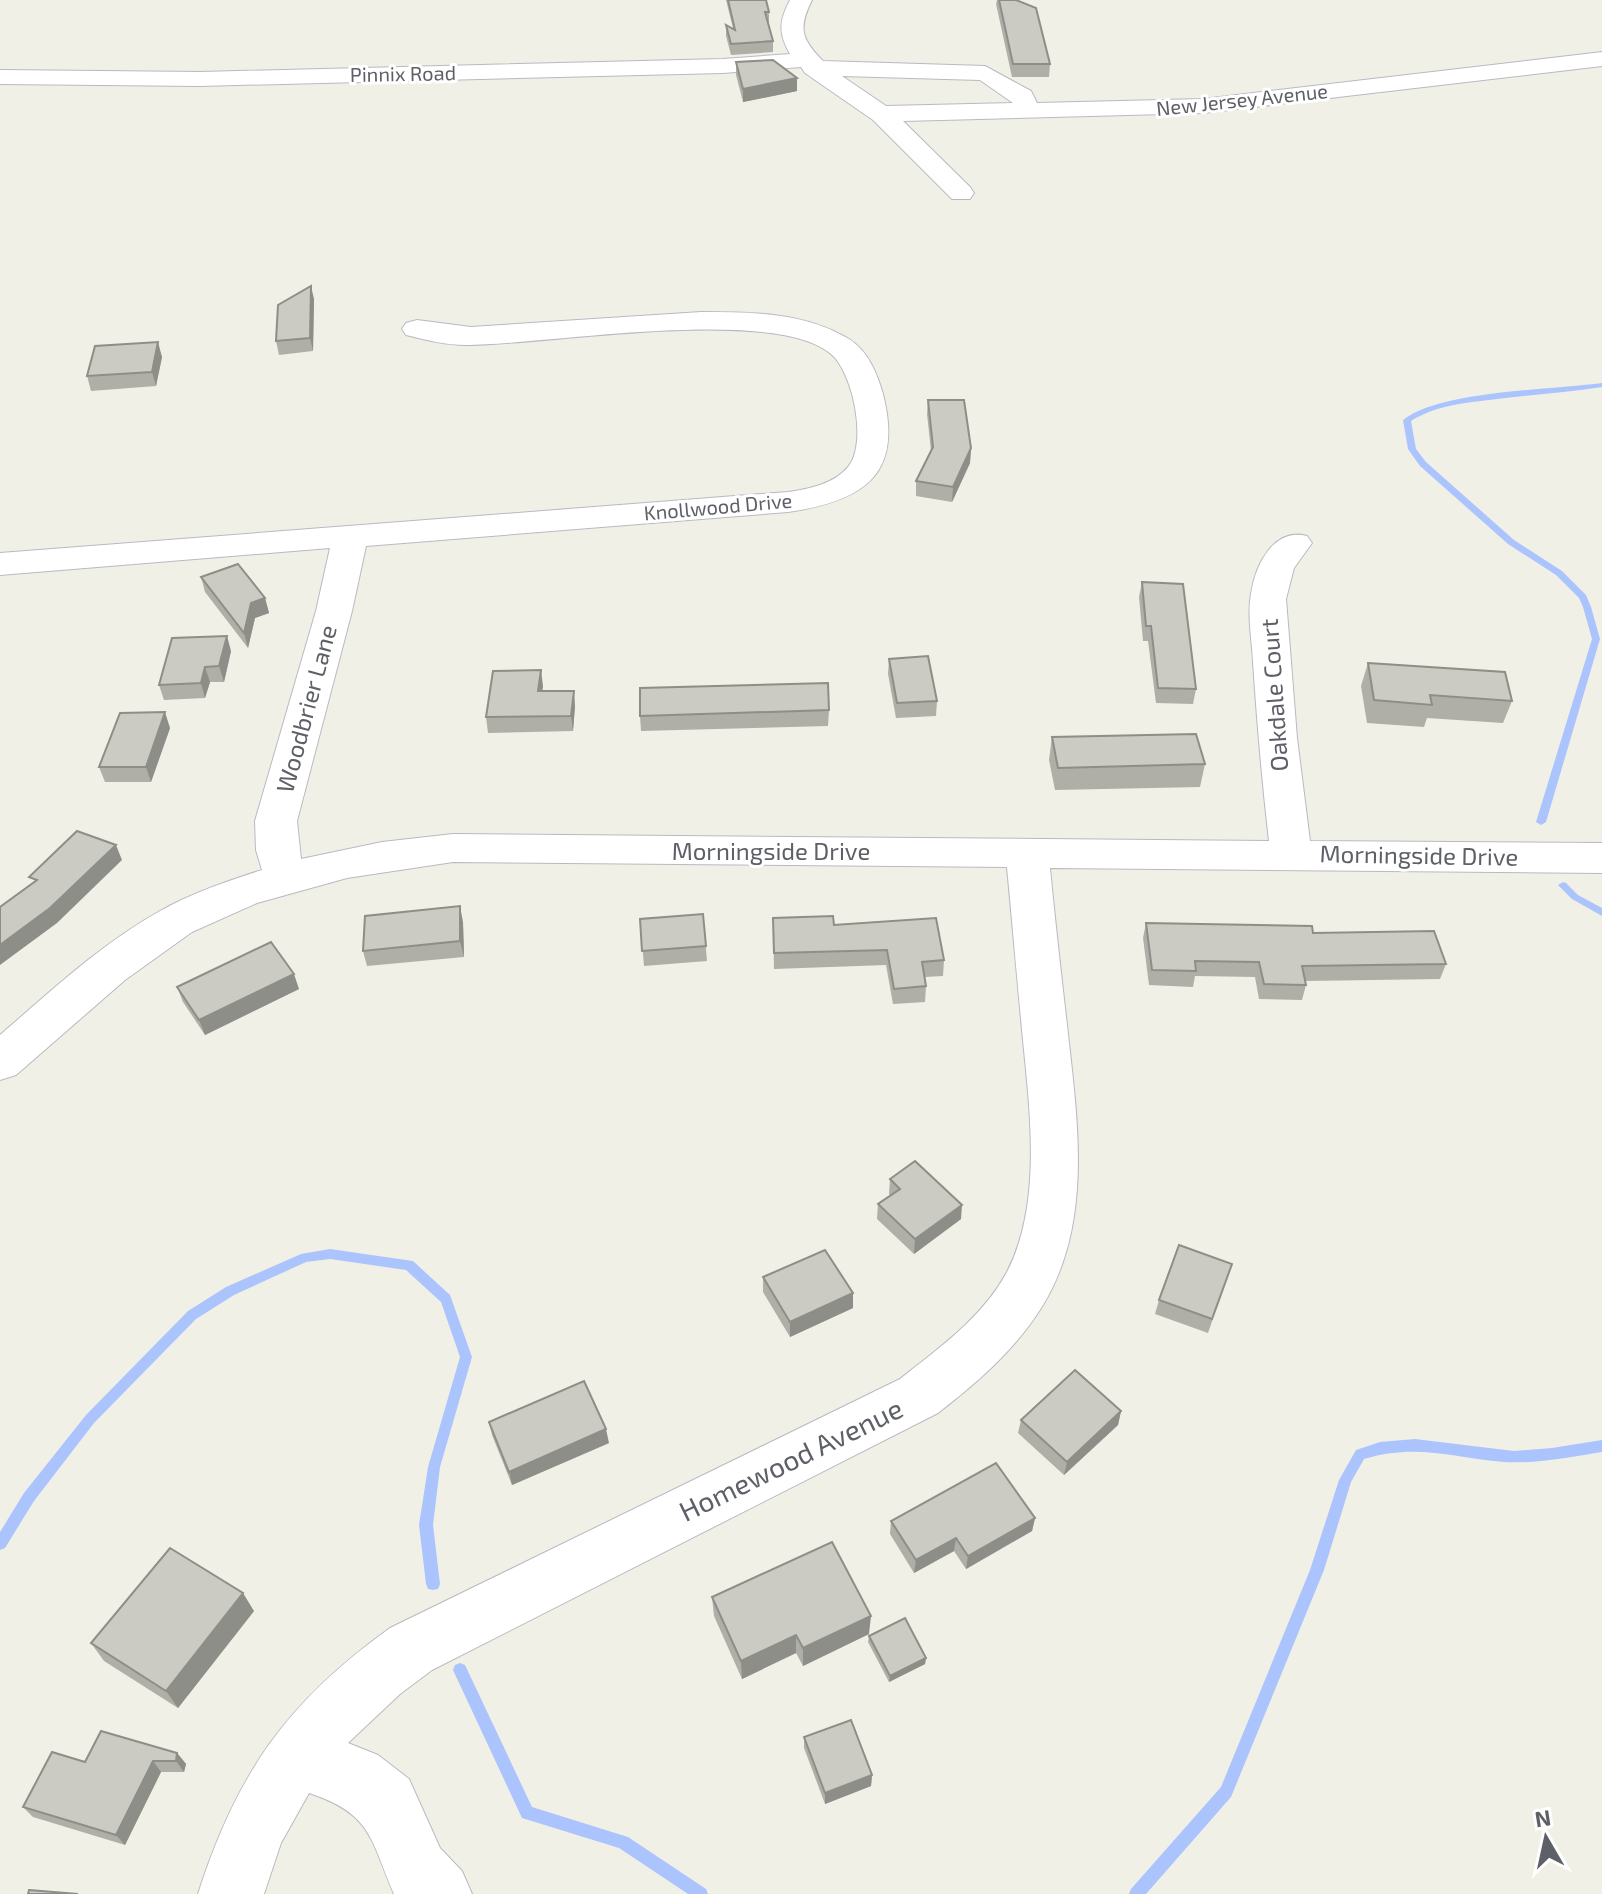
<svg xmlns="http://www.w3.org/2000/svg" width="1602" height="1894" font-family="'Exo 2',sans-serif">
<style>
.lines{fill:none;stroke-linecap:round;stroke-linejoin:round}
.stream{fill:#abc4fd;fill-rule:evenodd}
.minor-casing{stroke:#b9bac0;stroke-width:2}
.minor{fill:#fff;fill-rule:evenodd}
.wall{fill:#afafa8}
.shaded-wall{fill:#8e8e88}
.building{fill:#cbcbc3;stroke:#8e8e88;stroke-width:2}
.labels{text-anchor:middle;stroke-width:6;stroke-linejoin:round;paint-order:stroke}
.far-street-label{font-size:20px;fill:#5e6067;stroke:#fff}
.street-label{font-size:24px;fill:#5e6067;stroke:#fff}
.near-street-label{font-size:28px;fill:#5e6067;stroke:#fff}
</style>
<rect width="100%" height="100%" fill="#f0f0e7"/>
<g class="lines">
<g class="stream">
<path d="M1602 383V387C1565 393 1527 395 1489 400 1462 403 1435 406 1411 421L1416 449 1426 462 1514 540 1562 571 1586 595 1591 607 1600 639 1546 822 1541 825 1536 822 1592 639 1583 607 1579 598 1556 575 1508 544 1420 466 1408 449 1403 420C1441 390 1552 390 1602 383Z"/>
<path d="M1563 882 1566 883 1578 895 1602 908V916L1572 899 1558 885Z"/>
<path d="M330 1249 413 1261 450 1295 472 1357 440 1467 433 1525 440 1584 438 1589 433 1590 428 1589 426 1584 419 1525 428 1467 460 1357 441 1302 406 1270 330 1259 306 1262 234 1295 196 1319 94 1423 34 1501 5 1548 0 1550V1532L24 1493 86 1415 188 1311 226 1287 301 1254Z"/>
<path d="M1415 1439 1514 1451 1552 1448 1602 1440V1452C1570 1457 1537 1464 1504 1462 1452 1458 1418 1443 1364 1459L1351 1482 1324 1570 1231 1797 1146 1894H1129L1131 1889 1221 1787 1310 1570 1339 1480 1356 1450 1380 1442Z"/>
<path d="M460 1663 465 1665 532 1807 628 1837 706 1889 708 1894H688L619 1848 522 1818 453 1670 455 1665Z"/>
</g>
<defs>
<g id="minor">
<path d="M790 0H812C798 28 801 39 823 61L985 66 1031 91 1037 103 1203 99 1602 52V66L1203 113 903 121 970 187 974 193 970 199H952L873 120 805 73 801 67 723 73 200 86 0 84V70L200 72 723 59 790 54C778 33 779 21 790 0ZM842 76 980 80 1013 103 886 106Z"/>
<path d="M701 312C751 312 804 312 849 339 868 351 877 373 883 394 904 476 862 501 788 512L366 546 352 611 297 821 301 859 382 842 453 834 1269 841C1262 781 1257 722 1253 662 1252 640 1247 615 1251 594 1255 565 1274 527 1307 536L1312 543 1294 568 1286 599 1297 738 1310 841 1602 843V873L1050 868C1055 920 1061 973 1067 1025 1077 1117 1094 1221 1043 1305 1016 1349 979 1381 938 1413L432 1670 400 1694 348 1743 378 1755 409 1779 440 1848 462 1871 472 1894H394C370 1838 372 1814 309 1793L281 1843 264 1894H198C237 1773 287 1702 390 1628L900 1379C939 1348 983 1317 1007 1272 1045 1198 1028 1099 1021 1019 1016 969 1012 918 1007 867L453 862 347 878 257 903 192 932 125 980 16 1075 0 1080V1035C51 991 101 944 160 911 192 893 227 881 262 870L256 850 255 821 316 611 330 548 0 575V553L788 492C809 489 834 484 848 467 868 444 853 372 831 354 774 305 546 345 466 345 446 345 426 340 406 335L402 329 406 323 417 320 471 327Z"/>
</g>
</defs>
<use href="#minor" class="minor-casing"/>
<use href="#minor" class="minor"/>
</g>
<g class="wall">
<path d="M726 0H766L769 12V22H768L773 41V52L731 55 726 36V25L733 28Z"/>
<path d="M997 0H1016L1050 64 1049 77H1012L996 4Z"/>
<path d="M736 62 797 78V91L743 102 736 75Z"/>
<path d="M314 299 313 351 279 355 276 341Z"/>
<path d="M162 357 156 386 91 391 87 376Z"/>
<path d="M928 400 971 448 970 463 952 502 916 496V481L931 451 927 414Z"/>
<path d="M201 577 265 598 269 613 255 618 248 648 205 592Z"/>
<path d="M1142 582 1196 689 1193 704 1156 703 1148 641H1143L1139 597Z"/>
<path d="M231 651 224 682H210L205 698 164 700 159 685Z"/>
<path d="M889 659 937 701 936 716 896 718 888 674Z"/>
<path d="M1368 663 1512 701 1503 723 1427 718 1424 727 1367 723 1361 686Z"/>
<path d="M543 686 542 691 575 706 573 731 488 733 486 717Z"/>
<path d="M829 710 828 726 641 731 640 716Z"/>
<path d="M170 728 151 782H105L99 767Z"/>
<path d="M1052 737 1205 764 1200 787 1055 790 1049 760Z"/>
<path d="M703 914 707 961 644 966 640 919Z"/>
<path d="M773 918 834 925 944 960 943 976 925 977 926 986 925 1002 893 1004 886 965 774 969Z"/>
<path d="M463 922 464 957 367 966 363 951Z"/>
<path d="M1146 923 1313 933 1446 964 1440 979 1306 981V985L1302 1000 1259 999 1255 977 1195 976 1193 987 1149 985 1143 938Z"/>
<path d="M177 987 299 989 205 1035 183 1002Z"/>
<path d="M890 1179 961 1219 914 1254 877 1219 878 1204 891 1196 889 1194Z"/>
<path d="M1232 1264 1208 1333 1155 1314 1159 1300Z"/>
<path d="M763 1277 853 1308 790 1337 763 1292Z"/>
<path d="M1121 1411 1118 1425 1064 1475 1018 1433 1021 1420Z"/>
<path d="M489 1422 609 1443 512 1485 492 1435Z"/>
<path d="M1035 1518 1032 1531 966 1569 954 1551 914 1573 890 1534 891 1521Z"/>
<path d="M712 1597 869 1634 803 1666 796 1653 742 1679 714 1616Z"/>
<path d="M254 1611 178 1708 104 1661 91 1643Z"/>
<path d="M869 1636 926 1658 925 1664 889 1682 868 1642Z"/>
<path d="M804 1737 872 1775 871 1786 825 1804 804 1748Z"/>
<path d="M177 1753 186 1764 184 1772H161L125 1845 33 1817 23 1807 85 1762Z"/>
</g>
<g class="shaded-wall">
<path d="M797 78V91L743 102V89Z"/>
<path d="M311 286 314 299 313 351 310 338Z"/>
<path d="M158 342 162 357 156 386 152 372Z"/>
<path d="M971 448 970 463 952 502 953 487Z"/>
<path d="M265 598 269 613 255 618 248 648 244 633 251 603Z"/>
<path d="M227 636 231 651 224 682 219 666Z"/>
<path d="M205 667 210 682 205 698 201 683Z"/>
<path d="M541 670 543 686 540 707 538 691Z"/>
<path d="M574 691 575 706 573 731 571 716Z"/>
<path d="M165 712 170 728 151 782 146 767Z"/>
<path d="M116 845 122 860 57 923 0 965V945Z"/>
<path d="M460 906 463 922 464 957 460 941Z"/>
<path d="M294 974 299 989 205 1035 199 1020Z"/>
<path d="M962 1205 961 1219 914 1254 915 1239Z"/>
<path d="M853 1293V1308L790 1337V1322Z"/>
<path d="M1121 1411 1118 1425 1064 1475 1067 1462Z"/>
<path d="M606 1429 609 1443 512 1485 509 1472Z"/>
<path d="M1035 1518 1032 1531 966 1569 968 1556Z"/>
<path d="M956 1538 954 1551 914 1573 916 1560Z"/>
<path d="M243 1593 254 1611 178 1708 166 1691Z"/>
<path d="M871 1616 869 1634 803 1666V1648Z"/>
<path d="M796 1635V1653L742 1679 741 1661Z"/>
<path d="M926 1658 925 1664 889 1682 890 1676Z"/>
<path d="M177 1753 186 1764 184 1772 176 1761Z"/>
<path d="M153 1761 161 1772 125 1845 116 1835Z"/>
<path d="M872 1775 871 1786 825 1804V1793Z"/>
</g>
<g class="building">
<path d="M728 0H766L769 12H765L773 41 731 44 726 25 735 30Z"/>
<path d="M999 0H1016L1036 8 1050 64H1013Z"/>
<path d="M773 60 797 78 743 89 736 62Z"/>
<path d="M311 286 310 338 276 341 278 305Z"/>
<path d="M158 342 152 372 87 376 95 346Z"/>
<path d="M928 400H964L971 448 953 487 916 481 933 447Z"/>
<path d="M238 564 265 598 251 603 244 633 201 577Z"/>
<path d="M1142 582 1183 584 1196 689 1158 688 1151 626H1146Z"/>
<path d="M227 636 219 666 205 667 201 683 159 685 172 638Z"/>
<path d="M928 656 937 701 897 703 889 659Z"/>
<path d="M1368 663 1505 672 1512 701 1430 695 1432 705 1374 700Z"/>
<path d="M541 670 538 691H574L571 716 486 717 493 671Z"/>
<path d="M828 683 829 710 640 716V688Z"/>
<path d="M165 712 146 767H99L120 713Z"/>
<path d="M1196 734 1205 764 1058 768 1052 737Z"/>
<path d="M77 831 116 845 50 908 0 945V907L37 880 29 877Z"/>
<path d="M460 906V941L363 951 365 916Z"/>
<path d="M703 914 706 946 642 951 640 919Z"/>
<path d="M833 916 834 925 936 918 944 960 922 962 926 986 894 989 887 950 774 953 773 918Z"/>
<path d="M1146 923 1312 926 1313 933 1434 931 1446 964 1302 966 1306 985 1264 984 1259 962 1195 961 1196 971 1152 970Z"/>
<path d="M271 942 294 974 199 1020 177 987Z"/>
<path d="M915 1161 962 1205 915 1239 878 1204 900 1189 890 1179Z"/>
<path d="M1179 1245 1232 1264 1212 1319 1159 1300Z"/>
<path d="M825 1250 853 1293 790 1322 763 1277Z"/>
<path d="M1075 1370 1121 1411 1067 1462 1021 1420Z"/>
<path d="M584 1381 606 1429 509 1472 489 1422Z"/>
<path d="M996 1463 1035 1518 968 1556 956 1538 916 1560 891 1521Z"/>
<path d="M832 1542 871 1616 803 1648 796 1635 741 1661 712 1597Z"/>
<path d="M170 1548 243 1593 166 1691 91 1643Z"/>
<path d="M905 1618 926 1658 890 1676 869 1636Z"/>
<path d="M851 1720 872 1775 825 1793 804 1737Z"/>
<path d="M101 1731 177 1753 176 1761H153L116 1835 23 1807 52 1752 85 1762Z"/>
<path d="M29 1890 78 1894H28Z"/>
</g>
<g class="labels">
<g class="far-street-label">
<text transform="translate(403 74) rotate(-1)" y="7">Pinnix Road</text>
<text transform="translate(1242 100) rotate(-6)" y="7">New Jersey Avenue</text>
<text transform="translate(718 507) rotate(-5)" y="7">Knollwood Drive</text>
</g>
<g class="street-label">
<text transform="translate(1275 695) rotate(-94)" y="8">Oakdale Court</text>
<text transform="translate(307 709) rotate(-75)" y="8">Woodbrier Lane</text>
<text x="771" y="860">Morningside Drive</text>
<text transform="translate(1419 856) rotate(1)" y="8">Morningside Drive</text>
</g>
<g class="near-street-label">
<text transform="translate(791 1460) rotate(-26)" y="10">Homewood Avenue</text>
</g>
</g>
<g transform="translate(1546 1838) rotate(351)" stroke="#ffffff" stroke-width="6" paint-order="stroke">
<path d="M0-6L14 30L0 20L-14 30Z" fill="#5e6067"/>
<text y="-12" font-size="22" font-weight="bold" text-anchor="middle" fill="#5e6067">N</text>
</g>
</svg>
